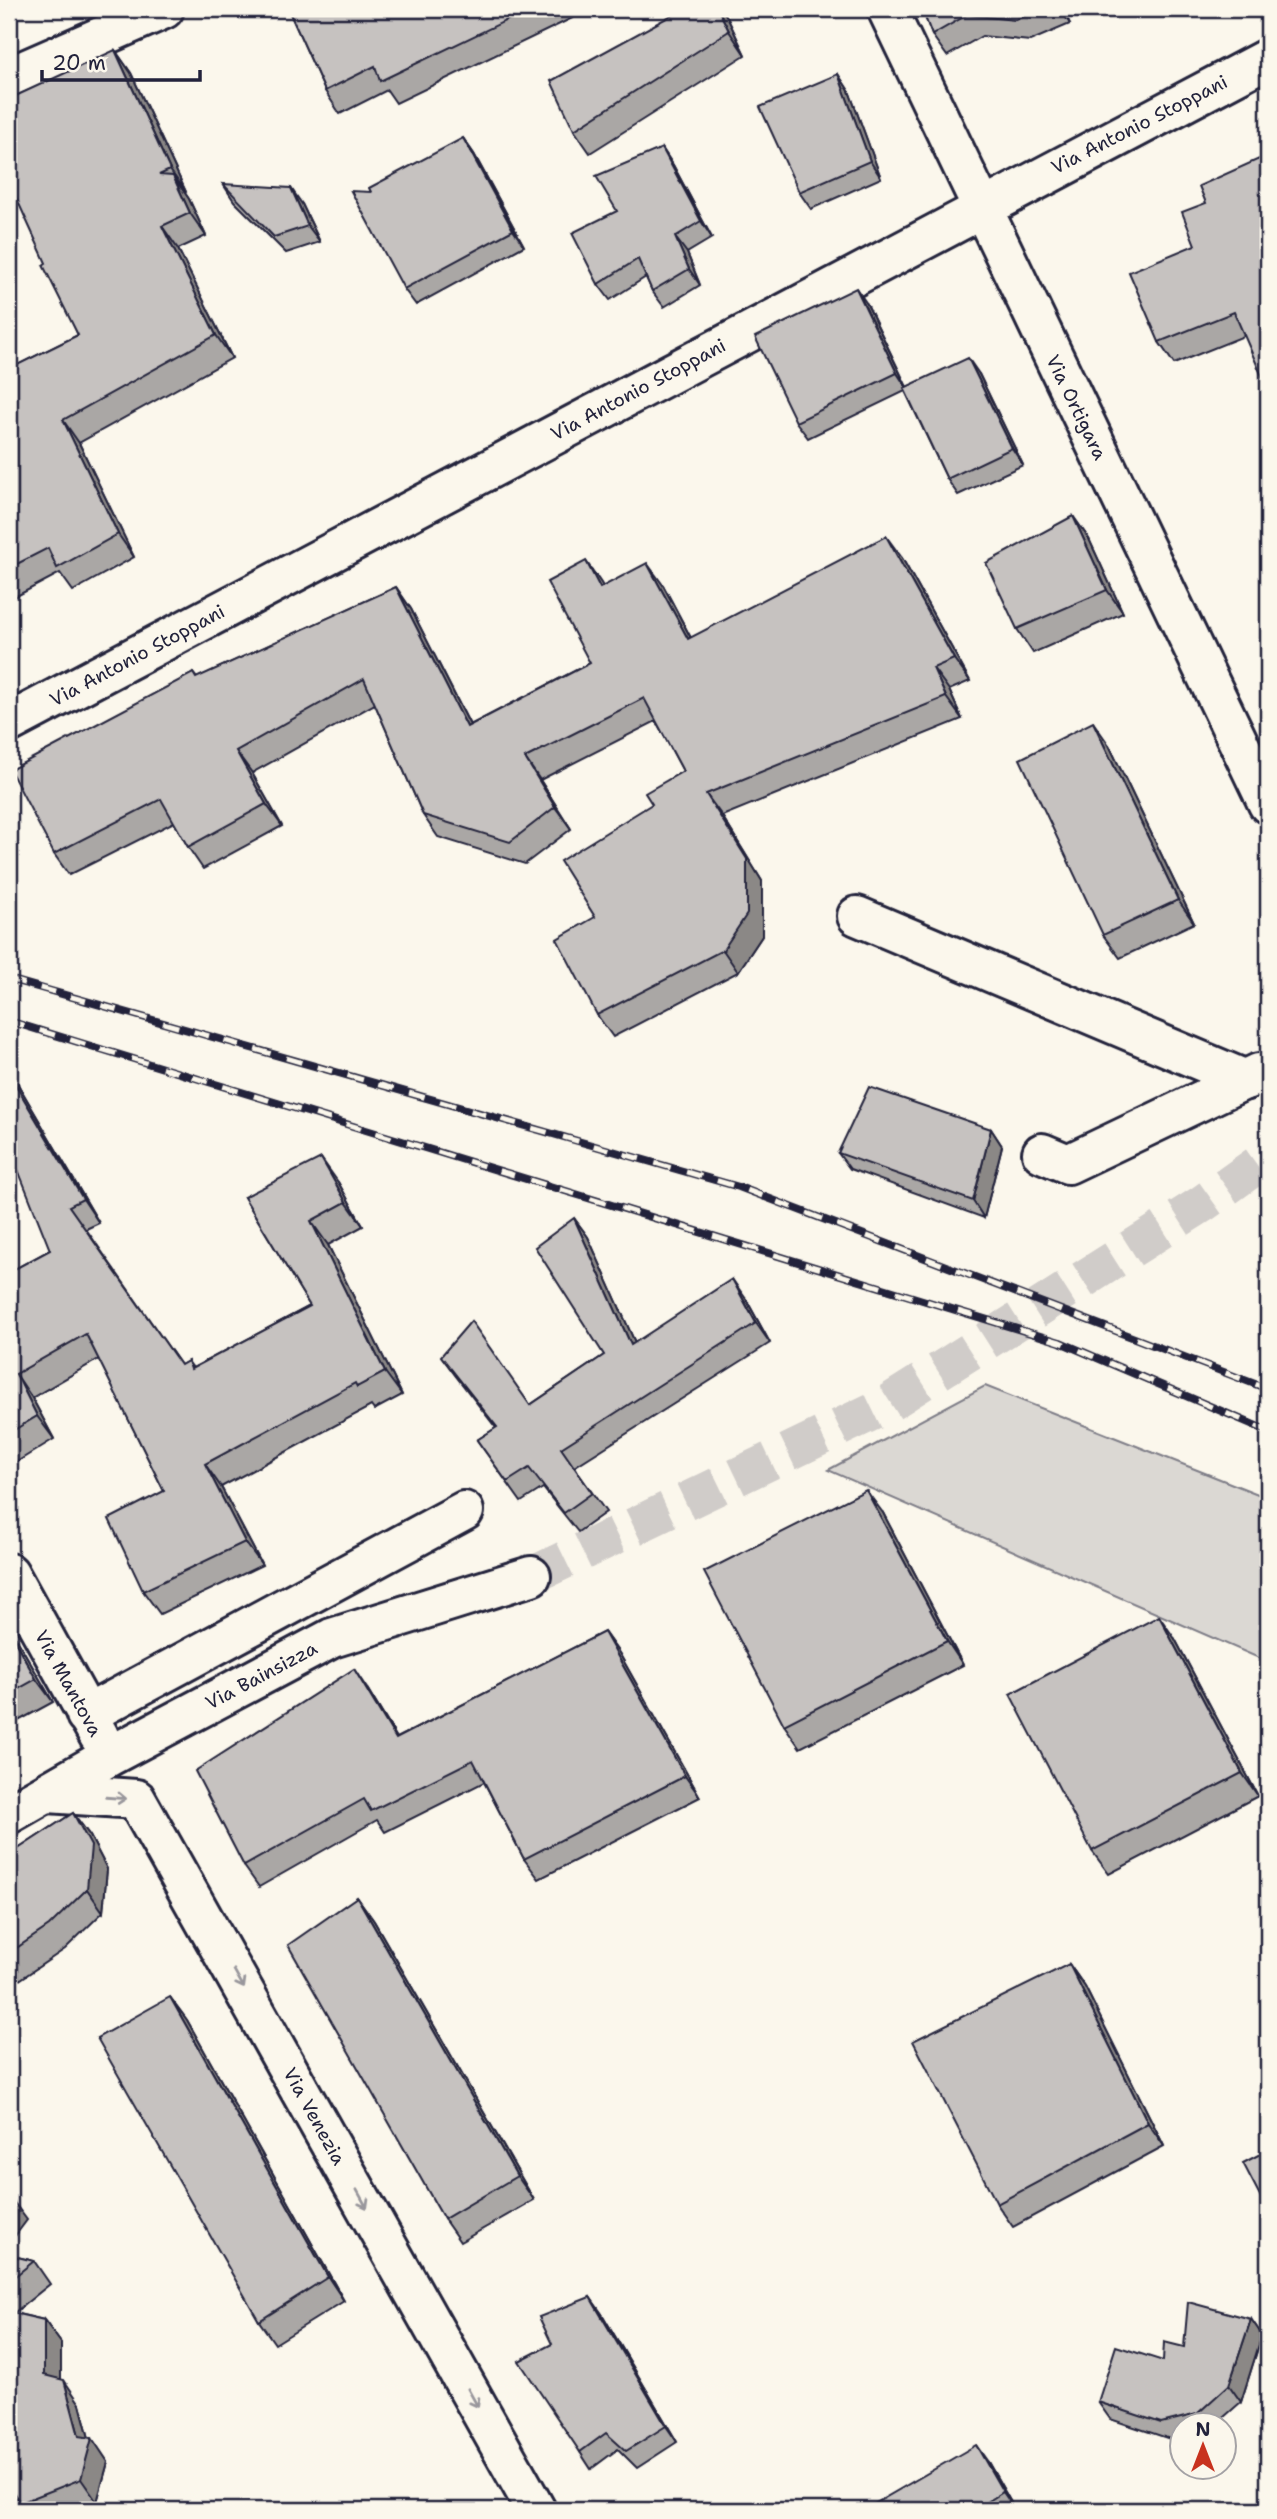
<svg xmlns="http://www.w3.org/2000/svg" width="1277" height="2519" font-family="'Shantell Sans',sans-serif">
<style>
.green{fill:#dbd8d3;stroke:#7e7d87;stroke-width:2}
.lines{fill:none;stroke-linecap:round;stroke-linejoin:round}
.street-tunnel{stroke:#d0ccc9;stroke-width:38;stroke-dasharray:38 19;stroke-linecap:butt}
.street-casing{stroke:#22223b;stroke-width:44}
.street{stroke:#fbf7ec;stroke-width:38}
.rail-casing{stroke:#22223b;stroke-width:8}
.rail{stroke:#fbf7ec;stroke-width:5;stroke-dasharray:16;stroke-linecap:butt}
.wall{fill:#aaa7a5;stroke:#22223b;stroke-width:2}
.shaded-wall{fill:#8b8886;stroke:#22223b;stroke-width:2}
.building{fill:#c6c2c0;stroke:#22223b;stroke-width:2}
.oneway{stroke:#99979c}
.labels{text-anchor:middle;stroke-width:7;stroke-linejoin:round;paint-order:stroke}
.street-label{font-size:19px;fill:#22223b;stroke:#fbf7ec}
</style>
<rect width="100%" height="100%" fill="#fbf7ec"/>
<filter id="ink" filterUnits="userSpaceOnUse"><feTurbulence type="fractalNoise" baseFrequency=".0143" numOctaves="2"/><feDisplacementMap in="SourceGraphic" scale="14" xChannelSelector="R" yChannelSelector="G"/><feConvolveMatrix kernelMatrix="1 2 1 2 8 2 1 2 1" color-interpolation-filters="sRGB"/></filter>
<g filter="url(#ink)">
<path class="green" d="M985 1386 1268 1498V1662L828 1470Z"/>
<g class="lines">
<path class="street-tunnel" d="M531 1576 884 1406 1202 1204 1268 1157"/>
<defs>
<g id="street">
<path d="M887 9 1268 804"/>
<path d="M9 77 164 9"/>
<path d="M9 723 1268 58"/>
<path d="M857 916 1246 1080"/>
<path d="M1042 1153 1068 1164 1259 1073"/>
<path d="M9 1573 99 1736"/>
<path d="M86 1715 464 1511"/>
<path d="M48 1793 136 1799 536 2510"/>
<path d="M9 1814 110 1756 332 1638 531 1576"/>
</g>
</defs>
<use href="#street" class="street-casing"/>
<use href="#street" class="street"/>
<defs>
<g id="rail">
<path d="M9 979 739 1187 1268 1389"/>
<path d="M9 1021 1060 1342 1268 1431"/>
</g>
</defs>
<use href="#rail" class="rail-casing"/>
<use href="#rail" class="rail"/>
</g>
<g class="wall">
<path d="M288 9H591L396 103 387 90 340 114 325 91Z"/>
<path d="M922 9H1063L1070 24 1030 41 982 36 947 56 932 35Z"/>
<path d="M727 17 745 55 590 153 574 130Z"/>
<path d="M115 50 131 73 186 192 185 193 189 199 206 236 178 249 232 358 79 443 134 557 73 591 60 573 9 600V369L78 335 46 263Z"/>
<path d="M838 74 849 91 881 178 811 209 799 192Z"/>
<path d="M463 138 474 154 524 246 416 305 404 289 371 192Z"/>
<path d="M662 148 673 165 712 238 687 253 700 285 664 307 652 291 646 277 610 300 598 284 617 211Z"/>
<path d="M223 184 302 204 320 242 286 253 234 201Z"/>
<path d="M1206 203 1244 336 1174 364 1159 342 1195 245Z"/>
<path d="M867 304 907 387 979 374 1023 465 958 495 947 479 905 391 808 438 796 422Z"/>
<path d="M1073 516 1089 539 1123 613 1033 653 1017 629Z"/>
<path d="M902 558 970 681 949 690 962 719 722 816 762 881V936L738 972 613 1037 597 1015 595 917 652 804 683 771 656 721 540 780 571 829 525 864 438 837 423 815 375 704 252 773 282 826 203 869 188 847 174 822 69 875 54 854 193 673 197 678 396 587 411 609 470 725 590 663 603 587 663 585 691 638Z"/>
<path d="M1109 745 1194 923 1120 958 1103 935Z"/>
<path d="M16 1081 99 1223 86 1229 181 1365 188 1361 193 1368 310 1306 244 1197 338 1182 363 1226 328 1245 402 1395 374 1410 371 1406 221 1487 262 1565 160 1614 143 1591 164 1491 99 1359 32 1398 54 1439 15 1463 9 1454V1272L50 1250Z"/>
<path d="M991 1129 1002 1146 984 1218 850 1169 838 1153Z"/>
<path d="M574 1218 588 1237 635 1343 746 1299 770 1343 574 1467 606 1512 578 1532 543 1488 521 1502 477 1440 496 1428 455 1375 441 1356 530 1405 604 1355Z"/>
<path d="M883 1513 963 1665 800 1748 784 1725Z"/>
<path d="M9 1626 53 1702 9 1726Z"/>
<path d="M604 1632 619 1653 700 1797 539 1879 524 1859 484 1782 385 1832 377 1820 259 1887 244 1866 368 1690 397 1738Z"/>
<path d="M1175 1639 1258 1796 1109 1874 1092 1851Z"/>
<path d="M73 1813 90 1836 107 1869 103 1912 65 1949 9 1987V1855Z"/>
<path d="M357 1897 374 1921 534 2200 460 2242 444 2219Z"/>
<path d="M1069 1964 1085 1987 1164 2146 1013 2227 997 2204Z"/>
<path d="M170 1997 187 2020 344 2301 275 2344 259 2321Z"/>
<path d="M9 2255 34 2261 50 2284 14 2313 44 2320 61 2343V2379L80 2404 89 2438 108 2462 97 2502 76 2510H25L9 2485Z"/>
<path d="M590 2297 602 2314 677 2442 637 2468 618 2449 591 2469 580 2452 552 2344Z"/>
<path d="M1251 2319 1262 2335 1241 2402 1215 2425H1182V2437L1173 2440 1110 2419 1098 2402 1184 2347Z"/>
<path d="M988 2462 1014 2508 1011 2510H864Z"/>
</g>
<g class="shaded-wall">
<path d="M718 9H722L727 17 745 55 729 31Z"/>
<path d="M1060 9H1063L1070 24Z"/>
<path d="M115 50 131 73 186 192 170 170Z"/>
<path d="M838 74 849 91 881 178 870 161Z"/>
<path d="M463 138 474 154 524 246 513 230Z"/>
<path d="M662 148 673 165 712 238 701 221Z"/>
<path d="M173 176 189 199 206 236 190 213Z"/>
<path d="M291 188 302 204 320 242 308 226Z"/>
<path d="M162 226 178 249 232 358 216 335Z"/>
<path d="M675 237 687 253 700 285 689 269Z"/>
<path d="M856 288 867 304 908 390 897 373Z"/>
<path d="M968 358 979 374 1023 465 1012 448Z"/>
<path d="M63 420 79 443 134 557 118 534Z"/>
<path d="M1073 516 1089 539 1123 613 1107 590Z"/>
<path d="M886 536 902 558 970 681 954 659Z"/>
<path d="M586 561 601 583 616 610 600 588Z"/>
<path d="M647 563 663 585 703 661 688 639Z"/>
<path d="M396 587 411 609 482 749 467 727Z"/>
<path d="M933 668 949 690 962 719 946 697Z"/>
<path d="M1093 722 1109 745 1194 923 1178 900Z"/>
<path d="M236 751 252 773 282 826 266 804Z"/>
<path d="M525 758 540 780 571 829 555 807Z"/>
<path d="M706 794 722 816 762 881V936L738 972 723 950Z"/>
<path d="M9 1071 16 1081 99 1223 83 1199 9 1074Z"/>
<path d="M991 1129 1002 1146 984 1218 973 1201Z"/>
<path d="M321 1158 338 1182 363 1226 346 1202Z"/>
<path d="M574 1218 588 1237 645 1365 631 1345Z"/>
<path d="M311 1221 328 1245 402 1395 385 1372Z"/>
<path d="M732 1279 746 1299 770 1343 756 1323Z"/>
<path d="M16 1374 32 1398 54 1439 37 1416Z"/>
<path d="M205 1464 221 1487 262 1565 245 1542Z"/>
<path d="M866 1490 883 1513 963 1665 947 1641Z"/>
<path d="M1159 1616 1175 1639 1258 1796 1242 1773Z"/>
<path d="M9 1626 53 1702 36 1679 9 1631Z"/>
<path d="M604 1632 619 1653 700 1797 685 1776Z"/>
<path d="M354 1669 368 1690 410 1760 396 1739Z"/>
<path d="M73 1813 90 1836 107 1869 103 1912 87 1889Z"/>
<path d="M357 1897 374 1921 534 2200 517 2176Z"/>
<path d="M1069 1964 1085 1987 1164 2146 1148 2123Z"/>
<path d="M170 1997 187 2020 344 2301 328 2277Z"/>
<path d="M10 2197 27 2220 9 2244V2199Z"/>
<path d="M590 2297 602 2314 677 2442 666 2426Z"/>
<path d="M1251 2319 1262 2335 1241 2402 1229 2385Z"/>
<path d="M44 2320 61 2343V2398L44 2375Z"/>
<path d="M64 2380 80 2404 90 2442 92 2438 108 2462 97 2502 81 2479 79 2436Z"/>
<path d="M976 2445 988 2462 1014 2508 1003 2492Z"/>
</g>
<g class="building">
<path d="M288 9H530L380 81 375 66 325 91Z"/>
<path d="M683 9H718L729 31 574 130 551 81Z"/>
<path d="M922 9H1041L1015 20 967 15 932 35Z"/>
<path d="M115 50 170 170 159 175 173 176 190 213 162 226 216 335 63 420 118 534 57 568 48 548 9 568V369L78 335 43 265 46 263 9 182V99Z"/>
<path d="M838 74 870 161 799 192 760 107Z"/>
<path d="M463 138 513 230 404 289 351 191 371 192 369 188Z"/>
<path d="M662 148 701 221 675 237 689 269 652 291 638 259 598 284 572 233 617 211 596 176Z"/>
<path d="M1268 155V390L1234 312 1159 342 1129 272 1195 245 1182 212 1206 203 1199 186Z"/>
<path d="M223 184 291 188 308 226 274 237Z"/>
<path d="M856 288 897 373 796 422 755 337Z"/>
<path d="M968 358 1012 448 947 479 904 388Z"/>
<path d="M1073 516 1107 590 1017 629 986 563Z"/>
<path d="M886 536 954 659 933 668 946 697 706 794 747 859V914L723 950 597 1015 557 939 595 917 560 861 652 804 645 793 683 771 644 698 525 758 555 807 510 842 423 815 364 679 236 751 266 804 188 847 161 799 54 854 10 770 193 673 196 678 396 587 467 727 590 663 547 582 586 561 600 588 647 563 688 639Z"/>
<path d="M1093 722 1178 900 1103 935 1020 759Z"/>
<path d="M9 1074 83 1199 69 1206 181 1365 188 1361 191 1369 310 1306 244 1197 321 1158 346 1202 311 1221 385 1372 357 1387 355 1383 205 1464 245 1542 143 1591 109 1519 164 1491 86 1334 16 1374 37 1416 9 1433V1272L50 1250 9 1147Z"/>
<path d="M869 1087 991 1129 973 1201 838 1153Z"/>
<path d="M574 1218 631 1345 732 1279 756 1323 561 1448 592 1493 564 1513 529 1468 507 1482 477 1440 497 1427 441 1356 471 1321 530 1405 604 1355 535 1247Z"/>
<path d="M866 1490 947 1641 784 1725 704 1572Z"/>
<path d="M1159 1616 1242 1773 1092 1851 1010 1694Z"/>
<path d="M9 1631 36 1679 9 1694Z"/>
<path d="M604 1632 685 1776 524 1859 473 1760 371 1811 364 1799 244 1866 195 1771 354 1669 396 1739Z"/>
<path d="M73 1813 91 1846 87 1889 49 1926 9 1953V1855Z"/>
<path d="M357 1897 517 2176 444 2219 288 1945Z"/>
<path d="M1069 1964 1148 2123 997 2204 913 2041Z"/>
<path d="M170 1997 328 2277 259 2321 97 2038Z"/>
<path d="M1268 2150V2211L1243 2163Z"/>
<path d="M9 2255 34 2261 9 2281Z"/>
<path d="M590 2297 666 2426 626 2451 606 2433 580 2452 519 2361 552 2344 539 2317Z"/>
<path d="M1188 2302 1251 2319 1229 2385 1197 2414 1161 2423 1098 2402 1116 2346 1163 2361 1164 2342 1184 2347Z"/>
<path d="M9 2312 44 2320V2375L64 2380 79 2436 92 2438 81 2479 20 2503 9 2485Z"/>
<path d="M976 2445 1003 2492 981 2506 984 2510H864Z"/>
</g>
<defs><path id="oneway-shaft" d="M-6 0H5M1.5-3L5.5 0L1.5 3" fill="none" stroke-width="1.6" stroke-linecap="round" stroke-linejoin="round" transform="scale(1.75)"/></defs>
<g class="oneway">
<use href="#oneway-shaft" transform="translate(116 1798) rotate(4)"/>
<use href="#oneway-shaft" transform="translate(239 1979) rotate(61)"/>
<use href="#oneway-shaft" transform="translate(362 2199) rotate(61)"/>
<use href="#oneway-shaft" transform="translate(473 2398) rotate(61)"/>
</g>
</g>
<g class="labels">
<g class="street-label">
<text transform="translate(1139 124) rotate(-27)" y="7">Via Antonio Stoppani</text>
<text transform="translate(638 389) rotate(-28)" y="7">Via Antonio Stoppani</text>
<text transform="translate(1077 407) rotate(64)" y="7">Via Ortigara</text>
<text transform="translate(137 655) rotate(-28)" y="7">Via Antonio Stoppani</text>
<text transform="translate(261 1675) rotate(-28)" y="7">Via Bainsizza</text>
<text transform="translate(69 1683) rotate(61)" y="7">Via Mantova</text>
<text transform="translate(315 2116) rotate(61)" y="7">Via Venezia</text>
</g>
</g>
<rect width="1277" height="2519" fill="none" stroke="#fbf7ec" stroke-width="35"/>
<rect x="18" y="18" width="1242" height="2484" fill="none" stroke="#22223b" stroke-width="2.5" filter="url(#ink)"/>
<g transform="translate(1203 2446)"><circle r="33" fill="#fbf7ec" stroke="#a4a2a5" stroke-width="2"/>
<path d="M0-5L12 26L0 18L-12 26Z" fill="#c8321e"/>
<text y="-10" font-size="19" font-weight="bold" text-anchor="middle" fill="#22223b">N</text>
</g>
<path d="M42 70v10h158v-10" fill="none" stroke="#22223b" stroke-width="3.5"/>
<text x="52" y="70" font-size="21" fill="#22223b" stroke="#fbf7ec" stroke-width="5" paint-order="stroke">20 m</text>
</svg>
